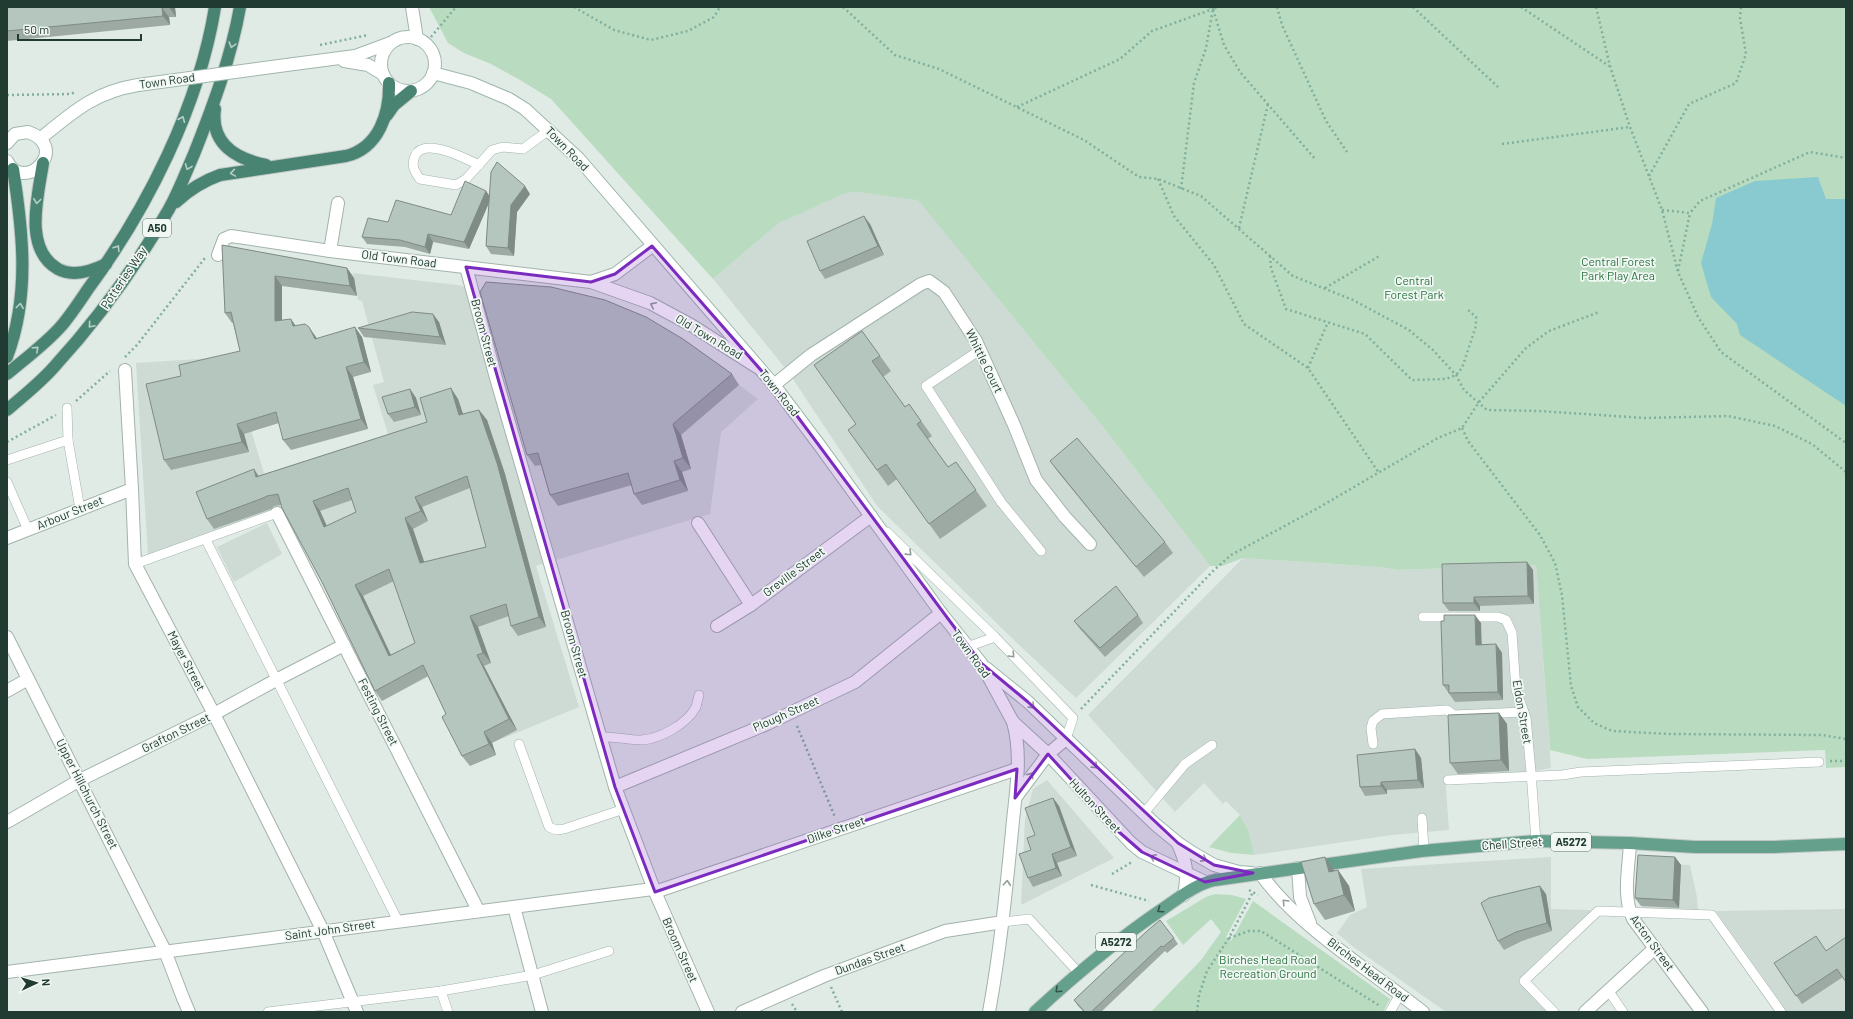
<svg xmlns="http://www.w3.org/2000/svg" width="1853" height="1019" font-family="Barlow,sans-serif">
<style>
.built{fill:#cedbd4}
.green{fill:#b9dcc0}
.water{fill:#88cad0}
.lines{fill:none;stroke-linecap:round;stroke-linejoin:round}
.service-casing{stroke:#a3b3ac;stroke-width:10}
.pedestrian-casing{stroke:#a3b3ac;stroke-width:14}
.minor-casing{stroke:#a3b3ac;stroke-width:14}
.tertiary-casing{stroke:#a3b3ac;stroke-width:14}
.secondary-casing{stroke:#9fb7ac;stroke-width:14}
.primary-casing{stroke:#c1c8c6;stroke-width:14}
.trunk-casing{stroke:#c1c8c6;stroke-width:14}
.path{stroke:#81af9d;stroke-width:2.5;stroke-dasharray:2 3;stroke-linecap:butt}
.service{stroke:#fff;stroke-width:9}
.pedestrian{stroke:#fff;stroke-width:12}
.minor{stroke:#fff;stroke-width:12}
.tertiary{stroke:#fff;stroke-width:12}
.secondary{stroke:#fff;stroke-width:12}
.primary{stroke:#65a08d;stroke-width:12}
.trunk{stroke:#498472;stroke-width:12}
.secondary-bridge-casing{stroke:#9fb7ac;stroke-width:14;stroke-linecap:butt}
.secondary-bridge{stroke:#fff;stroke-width:12}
.wall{fill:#9caaa3;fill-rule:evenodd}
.shaded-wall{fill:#7f8b85}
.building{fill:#b5c6be;stroke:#7f8b85;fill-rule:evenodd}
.oneway{stroke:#b6cfc6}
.oneway2{stroke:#909d98}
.oneway3{stroke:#325449}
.marked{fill:#7b2cbf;fill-opacity:0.2;stroke:#7b2cbf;stroke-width:3;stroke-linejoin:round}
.labels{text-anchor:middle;stroke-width:3.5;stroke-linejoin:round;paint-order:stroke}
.shield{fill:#f1f8f4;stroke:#5f746c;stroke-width:1}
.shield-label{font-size:11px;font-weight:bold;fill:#213b32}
.street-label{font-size:12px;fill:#213b32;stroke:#f1f8f4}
.park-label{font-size:12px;fill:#2b7241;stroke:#f1f8f4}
</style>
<rect width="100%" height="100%" fill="#e0ebe5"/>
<g class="built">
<path d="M857 192 918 199 1103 427 1210 566 1076 698 1020 646 877 506 789 373 713 279 779 223 841 193Z"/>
<path d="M353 273 457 285 494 293 691 349 758 399 721 432 710 514 536 566 579 707 492 743 496 755 470 766 450 727 453 725 430 676 382 701 285 505 148 556 136 363 229 357 267 483 391 444 373 385 384 382 362 301 358 300Z"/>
<path d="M267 523 282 554 234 582 217 547Z"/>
<path d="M1243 558 1380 567 1397 570 1536 565 1551 768 1531 772 1445 775 1449 830 1392 835 1254 855 1249 832 1240 815 1226 801 1223 804 1204 783 1175 812 1088 715Z"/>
<path d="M1047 780 1114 858 1021 905 1025 819 1033 789Z"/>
<path d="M1551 857V909L1590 910 1592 914 1540 958 1520 980 1550 1012H1446L1352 946 1337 933 1350 915 1367 907 1361 869Z"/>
<path d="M1648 863 1690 865 1697 897 1698 912 1643 908 1641 905Z"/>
<path d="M1846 909V1012H1787L1716 911Z"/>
</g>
<g class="green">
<path d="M429 7H1846V767L1826 768 1825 750 1587 759 1550 750 1536 565 1397 570 1380 567 1243 558 1222 566H1210L1103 427 918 200 857 192 845 193 779 223 713 279 551 99 520 80 491 64 464 53 448 43Z"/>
<path d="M1240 815 1249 832 1254 855 1231 853 1209 847Z"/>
<path d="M1215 894 1232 895 1246 899 1226 937 1231 941 1253 901 1390 999 1383 1012H1151L1201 960 1221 932 1211 919 1183 945 1166 921 1206 897Z"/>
</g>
<path class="water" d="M1818 177 1826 199H1846V406L1740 335 1737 324 1711 297 1701 263 1712 224 1716 198 1755 181Z"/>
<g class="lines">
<defs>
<g id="service">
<path d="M479 165C466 159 424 136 415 156 411 165 414 171 420 179L456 185 466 179 492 150 503 147 523 149 549 130"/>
<path d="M980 350 926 386 1001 502 1041 551"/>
<path d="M67 408 68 440 80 509"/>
<path d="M7 460 68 440"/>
<path d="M7 482 28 530"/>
<path d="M887 532 995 637"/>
<path d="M206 540 398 921"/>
<path d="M135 564 277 513"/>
<path d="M1423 617H1498L1506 620 1512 633 1516 690 1526 718 1531 772 1536 841"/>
<path d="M967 647 995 637 1073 718 1066 739"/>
<path d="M600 737C614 736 627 740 641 740 660 739 687 724 696 707 697 703 698 699 699 695"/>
<path d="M519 744 549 827 556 830 564 829 624 809"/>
<path d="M1373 744 1371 728 1373 721 1382 714 1447 710 1454 715 1524 712"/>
<path d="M1448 780 1562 775 1581 772 1819 762"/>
<path d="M1144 813 1185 764 1212 745"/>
<path d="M1422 818 1424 850"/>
<path d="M1003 922 1029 919 1078 972"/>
<path d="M1608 990 1623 1012"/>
<path d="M441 991 448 1012"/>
<path d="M268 1012 441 991 533 975 609 951"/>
<path d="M1390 1012 1400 994"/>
<path d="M1554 1012 1524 981 1598 911 1712 915 1781 1012"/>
</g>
<path id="pedestrian" d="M165 951 183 998"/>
<g id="minor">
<path d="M412 7 417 39"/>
<path d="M330 251 338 203"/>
<path d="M218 255 224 239 231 236 330 251 591 282 650 303 691 325 757 367"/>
<path d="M466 267 496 378 615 787 655 892 708 1012"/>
<path d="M591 282 615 274 652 246"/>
<path d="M125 370 132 489 135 564 214 714 323 931 357 1012"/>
<path d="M774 385 811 355 921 284 929 281 944 292 976 341 1014 425 1036 480 1065 517 1090 544"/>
<path d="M277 513 478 910"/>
<path d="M698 523 751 605"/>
<path d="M7 538 132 489"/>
<path d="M717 626 751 605 871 516"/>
<path d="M7 637 165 951"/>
<path d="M7 691 28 679"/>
<path d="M615 787 767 724 855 682 941 613"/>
<path d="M7 822 80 780 214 714 276 680 344 645"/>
<path d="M1630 843C1629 867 1622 896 1633 919L1702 1012"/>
<path d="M655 892 1017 769"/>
<path d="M514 907 542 1012"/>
<path d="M7 972 653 889"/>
<path d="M183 998 189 1012"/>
<path d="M742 1012 824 976 945 931 1003 922"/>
<path d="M1585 1012 1655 948"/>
</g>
<g id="tertiary">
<path d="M1016 797 1048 754 1066 739"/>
<path d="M1298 868 1300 897 1310 923"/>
<path d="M1260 873C1299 928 1370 970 1423 1012"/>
<path d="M989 1012C1000 952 1006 892 1012 831 1015 795 1023 757 1013 722"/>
</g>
<g id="secondary">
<circle cx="408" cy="64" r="27"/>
<path d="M344 61 368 65 383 74"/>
<path d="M294 64 355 56 390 43"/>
<path d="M433 73 471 83 509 99 525 109 579 159 774 385 820 446 941 613 981 663 1013 722 1048 754 1131 843 1142 852 1205 882"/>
<path d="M41 138C74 111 95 92 138 85"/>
<path d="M7 143 15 134 28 132C72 148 23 195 7 161"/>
<path d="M986 668 1028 702 1155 824 1178 843 1193 853 1214 865 1239 872 1252 873"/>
<path d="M1178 844C1187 864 1188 873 1184 895"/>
</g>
<path id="primary" d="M1035 1012C1076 974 1118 939 1164 908 1180 897 1196 884 1215 880L1421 851 1536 841 1630 843 1695 847H1773L1846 844"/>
<g id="trunk">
<path d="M215 109C210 144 236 159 266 165"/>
<path d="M387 115 394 105 411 91"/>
<path d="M43 163C38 196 23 249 58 269 73 277 92 271 106 264"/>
<path d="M176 202C190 189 203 181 220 175L346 156C379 148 390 113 389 83"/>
<path d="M7 357C30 296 23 232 13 169"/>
<path d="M7 374C26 358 48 342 63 324 72 313 80 301 88 289 147 209 199 106 215 7"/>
<path d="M7 410C23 396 40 383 54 367 98 319 137 265 169 209 179 191 186 172 194 154 213 106 231 58 240 7"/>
</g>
</defs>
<use href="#service" class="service-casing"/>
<use href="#pedestrian" class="pedestrian-casing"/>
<use href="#minor" class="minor-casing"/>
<use href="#tertiary" class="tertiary-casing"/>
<use href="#secondary" class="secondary-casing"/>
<use href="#primary" class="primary-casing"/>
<use href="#trunk" class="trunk-casing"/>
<g class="path">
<path d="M574 7 614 30 651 40 688 31 714 17 720 7"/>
<path d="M843 7 895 55 939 69 1084 140 1139 177 1158 179 1201 196 1293 276 1353 300 1409 330 1433 350 1456 375 1464 390 1487 410 1539 411 1645 418 1728 416 1775 426 1812 444 1846 472"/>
<path d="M1209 7 1213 9 1224 45 1240 72 1316 160"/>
<path d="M1277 7 1282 25 1326 121 1347 152"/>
<path d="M1413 7 1498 87"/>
<path d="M1521 7 1609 66"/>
<path d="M1596 7 1610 66 1630 127 1662 210 1678 272 1698 317 1721 352 1846 443"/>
<path d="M431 37 456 7"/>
<path d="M320 45 368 35"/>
<path d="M7 95 70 94 76 92"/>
<path d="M1017 107 1120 59 1152 31 1213 9 1215 7"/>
<path d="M1502 144 1630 127"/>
<path d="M1649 176 1689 104 1736 83 1746 54 1740 18 1741 7"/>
<path d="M1158 179 1174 216 1214 265 1244 324 1308 368 1379 473"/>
<path d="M1181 189 1194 83 1206 48 1213 9 1218 7"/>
<path d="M1662 210 1690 213 1700 201 1810 152 1846 158"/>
<path d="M1239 228 1268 104"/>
<path d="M1270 256 1271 268 1286 309 1365 334 1412 380 1446 379 1456 375 1462 368 1476 326V317L1467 309"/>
<path d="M1678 271 1690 213"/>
<path d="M1325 288 1381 255"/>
<path d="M125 357 137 345 205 258"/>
<path d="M1308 368 1328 322"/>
<path d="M76 401 110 371"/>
<path d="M1462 428 1468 441 1540 535 1555 563 1562 595 1571 686 1578 707 1594 723 1612 731 1669 734 1822 735 1846 739"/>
<path d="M7 442 56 415"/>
<path d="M1081 709 1214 570 1231 555 1318 508 1438 438 1462 428 1479 402 1525 349 1549 331 1599 312"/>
<path d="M797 726 835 817"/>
<path d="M1830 761H1846"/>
<path d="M1112 874 1132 862"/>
<path d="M1091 885 1149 901"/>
<path d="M1249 890 1258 895"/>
<path d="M1229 938 1249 931H1261L1380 1006"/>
<path d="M831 987 842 1012"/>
<path d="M792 1004 797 1012"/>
<path d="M1197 1012 1199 995 1207 971 1229 938 1253 892"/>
</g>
<use href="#service" class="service"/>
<use href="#pedestrian" class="pedestrian"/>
<use href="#minor" class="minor"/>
<use href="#tertiary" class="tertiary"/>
<use href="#secondary" class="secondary"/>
<use href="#primary" class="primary"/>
<use href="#trunk" class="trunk"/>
<defs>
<path id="secondary-bridge" d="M138 85 294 64"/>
</defs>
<use href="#secondary-bridge" class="secondary-bridge-casing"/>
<use href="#secondary-bridge" class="secondary-bridge"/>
</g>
<g class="wall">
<path d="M7 7H175L176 17H169L170 25 7 41Z"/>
<path d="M486 191 489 196 530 194 517 212 514 256 491 254 486 246 489 203 469 249 433 242 430 254 405 247 367 244 362 237 388 222 451 215Z"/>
<path d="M870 224 884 255 825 279 820 271Z"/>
<path d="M222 245 347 268 354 278 357 296 282 286V320L296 326 317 339 362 337 371 372 353 377 368 429 291 450 283 440 279 423 244 434 249 452 171 470 164 460 181 376 240 351 233 323H232L225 313Z"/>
<path d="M439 322 446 345 364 337 358 328Z"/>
<path d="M862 331 891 371 883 377 905 407 909 404 932 436 928 439 948 467 956 462 987 506 940 539 897 479 888 486 848 430 856 424Z"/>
<path d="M732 374 739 385 681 435 691 469 682 472 688 491 642 505 634 494 632 485 558 506 550 495 541 465 535 466 527 455Z"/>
<path d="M410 389 416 398 421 415 394 422 388 414Z"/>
<path d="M458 399 463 414 479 410 487 420 505 474 546 627 518 636 511 626 509 616 478 627 491 663 484 666 517 730 492 743 496 755 470 766 462 756 446 714 428 676 382 701 375 691 322 582 281 505 274 506 271 509 214 529 207 519 258 476 427 422ZM470 488 486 547 424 562 413 529 428 521 422 507ZM352 500 356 512 327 526 320 511ZM394 581 415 643 391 655 363 596Z"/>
<path d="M1050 461 1165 542 1173 553 1144 577 1058 472Z"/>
<path d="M1527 562 1533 570 1534 604 1480 606V611H1449L1443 603Z"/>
<path d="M1138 615 1143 623 1105 657 1080 629 1074 621Z"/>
<path d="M1481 623V645L1496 644 1502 653 1503 700 1455 702 1443 685Z"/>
<path d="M1499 713 1507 724 1509 771 1458 774 1450 763Z"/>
<path d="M1415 749 1421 758 1424 788 1387 790V794L1365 796 1360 787Z"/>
<path d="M1053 798 1059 806 1077 856 1057 863 1062 876 1033 887 1028 878 1031 850 1035 835Z"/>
<path d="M1325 857 1334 871 1338 870 1349 886 1355 911 1325 920 1314 904Z"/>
<path d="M1675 857 1681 865 1679 908 1641 906 1635 898Z"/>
<path d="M1546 894 1552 931 1522 941 1504 950 1498 941Z"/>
<path d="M1147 931 1174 938 1178 944 1167 953 1165 951 1101 1012H1084L1078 1006 1074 1000Z"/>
<path d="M1826 951 1843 977 1802 1004 1774 963Z"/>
</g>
<g class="shaded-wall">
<path d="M169 7H175L176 17Z"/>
<path d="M162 8 169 17 170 25 163 16Z"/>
<path d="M525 186 530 194 517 212 514 256 508 248 511 205Z"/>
<path d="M486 191 491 198 469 249 464 242Z"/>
<path d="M864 216 870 224 884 255 878 246Z"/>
<path d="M428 234 433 242 430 254 425 247Z"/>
<path d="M347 268 354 278 357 296 350 286Z"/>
<path d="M275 276 282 286V331L275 321Z"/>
<path d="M433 314 439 322 446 345 440 337Z"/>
<path d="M291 319 298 329 293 326Z"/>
<path d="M309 327 316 337 322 349 315 339Z"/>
<path d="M355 327 362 337 371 372 364 362Z"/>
<path d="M346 367 353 377 368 429 361 419Z"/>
<path d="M451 388 458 399 467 426 459 415Z"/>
<path d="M410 389 416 398 421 415 415 407Z"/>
<path d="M479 410 487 420 505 474 546 627 539 617Z"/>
<path d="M237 424 244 434 249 452 242 442Z"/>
<path d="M673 424 681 435 691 469 683 458Z"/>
<path d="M674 461 682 472 688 491 680 480Z"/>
<path d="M254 469 261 480 256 477Z"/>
<path d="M415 497 422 507 428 521 421 511Z"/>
<path d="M313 501 320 511 332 538 324 527Z"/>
<path d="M405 518 413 529 428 573 420 563Z"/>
<path d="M1527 562 1533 570 1534 604 1528 596Z"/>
<path d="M355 585 363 596 396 666 389 656Z"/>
<path d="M1474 597 1480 606V611L1474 603Z"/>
<path d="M1475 615 1481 623 1482 653 1476 645Z"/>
<path d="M470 616 478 627 491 663 483 653Z"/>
<path d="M1496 644 1502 653 1503 700 1498 692Z"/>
<path d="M477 655 484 666 517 730 509 719Z"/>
<path d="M1499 713 1507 724 1509 771 1501 760Z"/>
<path d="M484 732 492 743 496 755 489 744Z"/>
<path d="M1415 749 1421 758 1424 788 1418 780Z"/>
<path d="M1381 782 1387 790V794L1381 786Z"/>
<path d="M1053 798 1059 806 1077 856 1071 847Z"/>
<path d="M1052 854 1057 863 1062 876 1056 868Z"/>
<path d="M1325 857 1336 873 1329 872Z"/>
<path d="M1675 857 1681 865 1679 908 1673 900Z"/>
<path d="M1338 870 1349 886 1355 911 1344 895Z"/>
<path d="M1540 886 1546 894 1552 931 1547 923Z"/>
</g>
<g class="building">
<path d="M7 7H169L162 8 163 16 7 31Z"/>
<path d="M497 162 525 186 511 205 508 248 486 246 491 172Z"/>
<path d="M465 181 486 191 464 242 428 234 425 247 400 240 362 237 368 218 388 222 396 200 451 215Z"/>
<path d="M864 216 878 246 820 271 807 241Z"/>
<path d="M222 245 347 268 350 286 275 276V321L291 319 293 326 305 324 309 327 315 339 355 327 364 362 346 367 361 419 283 440 276 412 237 424 242 442 164 460 146 384 181 376 179 365 240 351 231 312 225 313Z"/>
<path d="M486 282 551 287 605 300 646 317 683 339 732 374 673 424 683 458 674 461 680 480 634 494 628 473 550 495 538 453 527 455 480 292Z"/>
<path d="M412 312 433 314 440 337 358 328Z"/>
<path d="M862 331 880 356 872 361 905 407 909 404 921 421 917 424 948 467 956 462 976 490 929 524 886 464 877 470 848 430 856 424 814 365Z"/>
<path d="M451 388 459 415 479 410 497 463 539 617 511 626 506 604 470 616 483 653 477 655 509 719 484 732 489 744 462 756 442 717 446 714 423 665 375 691 322 582 282 508 278 494 267 496 263 498 207 519 196 492 254 469 256 477 427 422 420 398ZM467 476 486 547 420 563 405 518 421 511 415 497ZM348 488 356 512 324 527 313 501ZM389 569 415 643 389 656 355 585Z"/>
<path d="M410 389 415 407 388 414 382 397Z"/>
<path d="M1077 438 1165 542 1136 567 1050 461Z"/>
<path d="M1527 562 1528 596 1474 597V603H1443L1442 564Z"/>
<path d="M1116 586 1138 615 1100 648 1074 621Z"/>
<path d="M1444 615H1475L1476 645 1496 644 1498 692 1449 693V685H1443L1441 621H1444Z"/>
<path d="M1499 713 1501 760 1450 763 1448 715Z"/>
<path d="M1415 749 1418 780 1381 782V786L1360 787 1357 755Z"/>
<path d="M1053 798 1071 847 1052 854 1056 868 1028 878 1019 854 1031 850 1027 838 1035 835 1025 808Z"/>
<path d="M1638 855 1675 857 1673 900 1635 898Z"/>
<path d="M1325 857 1329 872 1338 870 1344 895 1314 904 1301 862Z"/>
<path d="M1540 886 1547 923 1516 932 1498 941 1481 903 1489 898Z"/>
<path d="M1160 920 1174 938 1163 947 1161 946 1091 1012H1085L1074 1000 1147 931Z"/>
<path d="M1816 936 1826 951 1846 937V982L1837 969 1796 996 1774 963Z"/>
</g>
<defs><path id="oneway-chevron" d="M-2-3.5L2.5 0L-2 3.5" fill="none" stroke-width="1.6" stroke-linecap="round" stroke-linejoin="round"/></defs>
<g class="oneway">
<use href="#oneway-chevron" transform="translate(232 45) rotate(106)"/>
<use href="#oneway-chevron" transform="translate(182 119) rotate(-67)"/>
<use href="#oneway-chevron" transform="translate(188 167) rotate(112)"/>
<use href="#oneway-chevron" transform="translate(233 173) rotate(171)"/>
<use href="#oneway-chevron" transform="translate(37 201) rotate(97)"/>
<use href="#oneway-chevron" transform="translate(117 248) rotate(-58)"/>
<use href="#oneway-chevron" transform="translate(20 306) rotate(-83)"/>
<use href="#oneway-chevron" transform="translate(91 325) rotate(131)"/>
<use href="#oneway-chevron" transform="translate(36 349) rotate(-42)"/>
</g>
<g class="oneway2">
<use href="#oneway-chevron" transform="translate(653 305) rotate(-154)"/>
<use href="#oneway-chevron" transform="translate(909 553) rotate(44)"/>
<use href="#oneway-chevron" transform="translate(1012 655) rotate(46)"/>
<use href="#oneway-chevron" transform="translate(1032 706) rotate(44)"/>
<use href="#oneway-chevron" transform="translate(1095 766) rotate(44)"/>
<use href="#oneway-chevron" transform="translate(1031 775) rotate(-55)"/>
<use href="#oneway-chevron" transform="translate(1153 857) rotate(-154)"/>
<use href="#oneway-chevron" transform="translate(1204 859) rotate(28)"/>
<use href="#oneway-chevron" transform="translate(1007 883) rotate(-85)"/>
<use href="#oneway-chevron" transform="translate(1285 902) rotate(-134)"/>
</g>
<g class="oneway3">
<use href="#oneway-chevron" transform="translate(1160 910) rotate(146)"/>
<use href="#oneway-chevron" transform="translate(1058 990) rotate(137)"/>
</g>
<path class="marked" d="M652 246 774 385 981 663 1028 702 1178 843 1214 865 1253 873 1205 882 1142 852 1119 832 1048 754 1015 798 1017 769 655 892 615 787 466 267 591 282 615 274Z"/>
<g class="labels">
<g class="shield">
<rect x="143" y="219" width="28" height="18" rx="3"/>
<rect x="1551" y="833" width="40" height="18" rx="3"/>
<rect x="1096" y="933" width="40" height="18" rx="3"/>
</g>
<g class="shield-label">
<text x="157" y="232">A50</text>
<text x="1571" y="846">A5272</text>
<text x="1116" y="946">A5272</text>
</g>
<g class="street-label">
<text transform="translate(167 81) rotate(-8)" y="4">Town Road</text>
<text transform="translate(567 149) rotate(46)" y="4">Town Road</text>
<text transform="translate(399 259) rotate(7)" y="4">Old Town Road</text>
<text transform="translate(124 278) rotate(-56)" y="4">Potteries Way</text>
<text transform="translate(484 333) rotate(75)" y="4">Broom Street</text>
<text transform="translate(709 337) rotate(31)" y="4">Old Town Road</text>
<text transform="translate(984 361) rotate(64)" y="4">Whittle Court</text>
<text transform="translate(779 393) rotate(51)" y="4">Town Road</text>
<text transform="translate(70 513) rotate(-22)" y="4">Arbour Street</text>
<text transform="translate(794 572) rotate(-37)" y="4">Greville Street</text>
<text transform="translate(574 644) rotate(74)" y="4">Broom Street</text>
<text transform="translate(971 654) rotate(54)" y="4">Town Road</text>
<text transform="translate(186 661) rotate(62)" y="4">Mayer Street</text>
<text transform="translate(378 712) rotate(63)" y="4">Festing Street</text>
<text transform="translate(1522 712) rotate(80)" y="4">Eldon Street</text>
<text transform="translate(786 714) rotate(-24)" y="4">Plough Street</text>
<text transform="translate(176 733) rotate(-26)" y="4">Grafton Street</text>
<text transform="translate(87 794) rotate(63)" y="4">Upper Hillchurch Street</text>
<text transform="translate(1095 806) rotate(47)" y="4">Hulton Street</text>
<text transform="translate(836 830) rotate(-19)" y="4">Dilke Street</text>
<text transform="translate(1512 844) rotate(-4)" y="4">Chell Street</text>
<text transform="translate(330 930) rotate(-8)" y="4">Saint John Street</text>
<text transform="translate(1652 943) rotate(54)" y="4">Acton Street</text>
<text transform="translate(680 950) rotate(66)" y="4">Broom Street</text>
<text transform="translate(870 959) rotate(-20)" y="4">Dundas Street</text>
<text transform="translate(1368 970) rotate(37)" y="4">Birches Head Road</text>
</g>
<g class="park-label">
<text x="1618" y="266">Central Forest<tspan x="1618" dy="14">Park Play Area</tspan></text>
<text x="1414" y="285">Central<tspan x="1414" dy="14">Forest Park</tspan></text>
<text x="1268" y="964">Birches Head Road<tspan x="1268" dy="14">Recreation Ground</tspan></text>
</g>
</g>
<rect width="1853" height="1019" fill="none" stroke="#213b32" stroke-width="16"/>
<g transform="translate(36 983) rotate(86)" stroke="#f1f8f4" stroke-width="3" paint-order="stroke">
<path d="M0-3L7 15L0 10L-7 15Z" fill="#213b32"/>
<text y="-6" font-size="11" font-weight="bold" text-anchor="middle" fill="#213b32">N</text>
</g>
<path d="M18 34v6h123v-6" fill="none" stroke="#213b32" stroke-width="2"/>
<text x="24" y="34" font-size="12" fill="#213b32" stroke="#f1f8f4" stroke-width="3" paint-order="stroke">50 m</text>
</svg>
